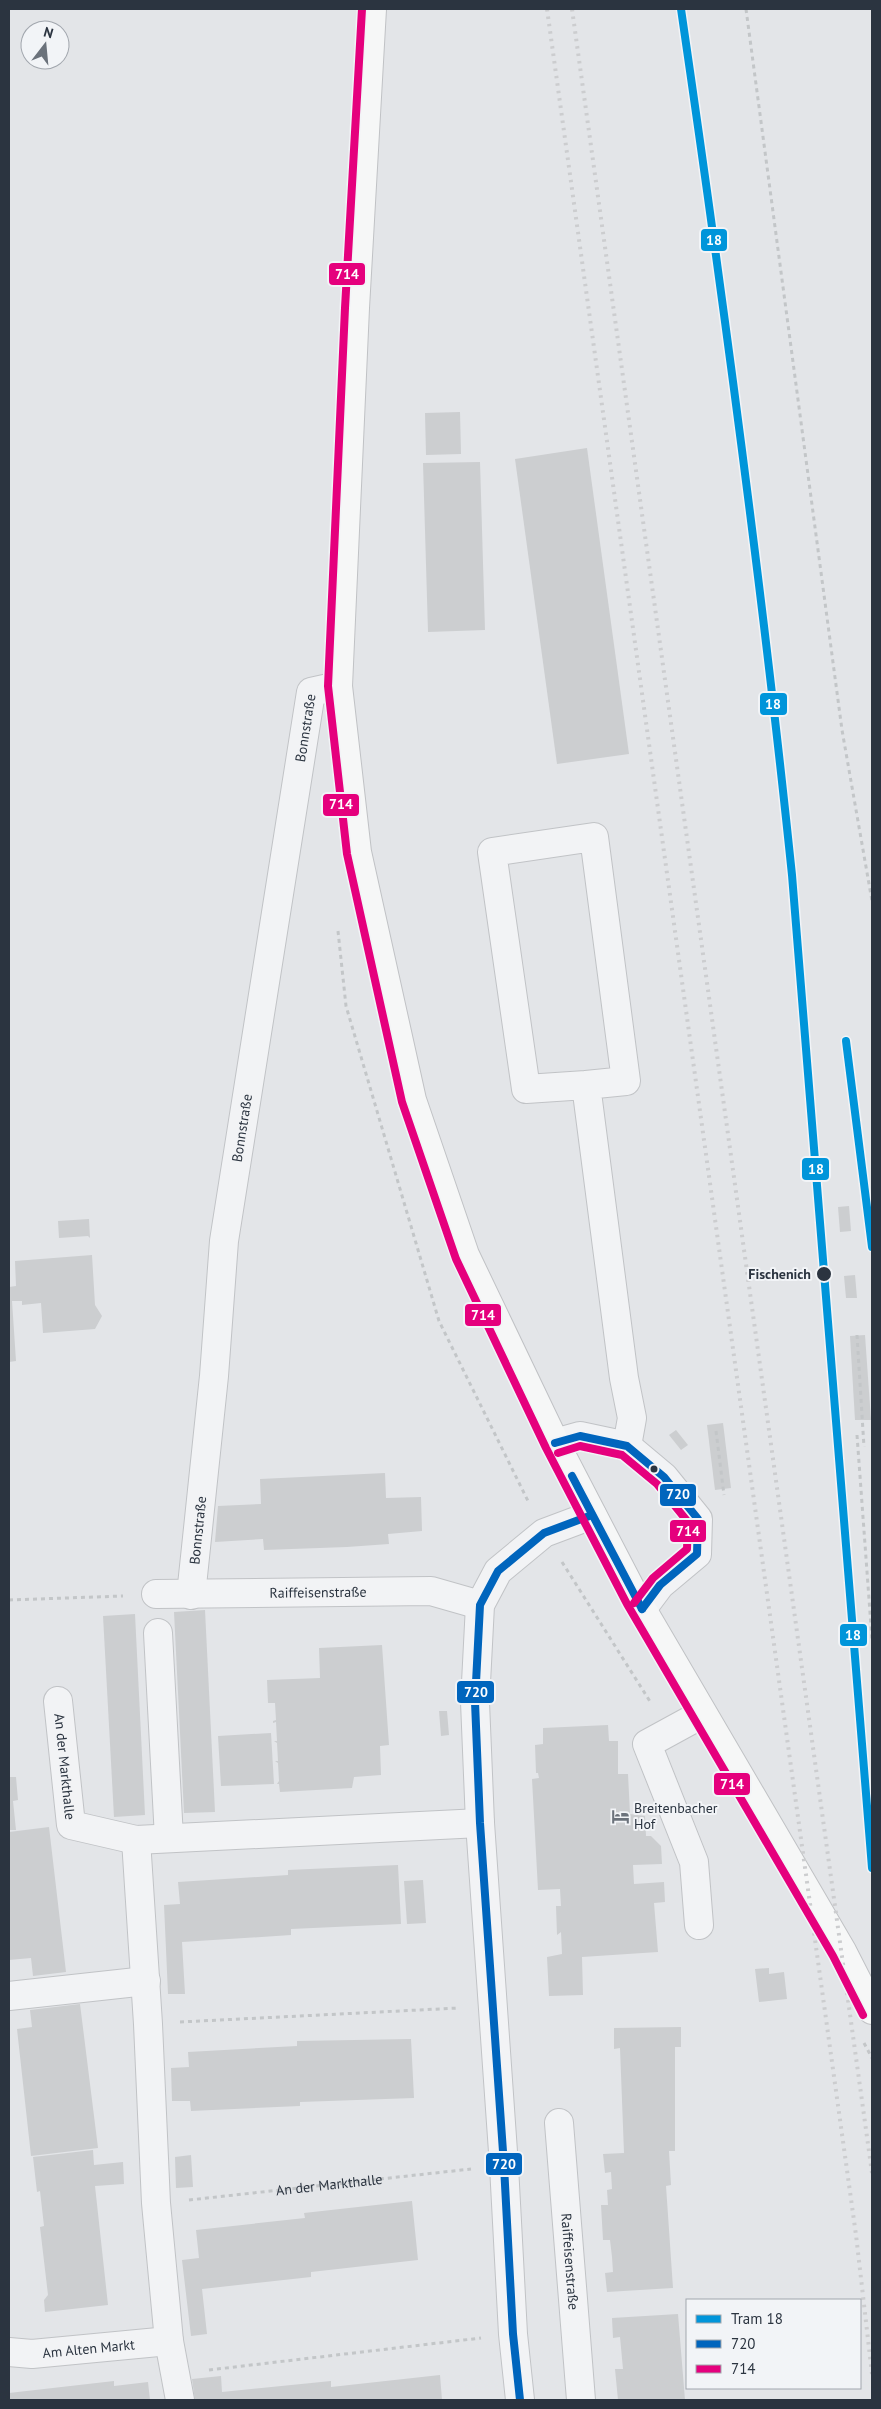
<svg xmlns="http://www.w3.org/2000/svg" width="881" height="2409" font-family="'PT Sans',sans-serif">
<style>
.building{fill:#ccced0}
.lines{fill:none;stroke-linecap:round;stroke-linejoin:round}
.minor-casing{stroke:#c1c3c6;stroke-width:30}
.major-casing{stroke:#c0c2c5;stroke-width:30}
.path{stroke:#c3c6c8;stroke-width:3;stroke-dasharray:4 4;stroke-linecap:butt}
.minor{stroke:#f2f3f5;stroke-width:28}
.major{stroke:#f6f7f7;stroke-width:28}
.rail{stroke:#cccdcf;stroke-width:4;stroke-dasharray:2.5 5;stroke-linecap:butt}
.bus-1-casing{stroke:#f2f4f7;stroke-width:11}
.bus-2-casing{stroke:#f2f4f7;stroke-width:11}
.bus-1{stroke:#0065bd;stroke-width:8}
.bus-2{stroke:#e5007d;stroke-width:8}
.tram-1-casing{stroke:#f2f4f7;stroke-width:11}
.tram-1{stroke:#0095da;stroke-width:8}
.stop-dot{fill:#2b3440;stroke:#f2f4f7;stroke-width:2}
.labels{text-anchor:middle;stroke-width:4;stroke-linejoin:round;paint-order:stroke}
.street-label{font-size:14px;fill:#2b3440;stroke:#f2f4f7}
.stop-label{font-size:14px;font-weight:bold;fill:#2b3440;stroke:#f2f4f7;text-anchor:end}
.poi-label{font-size:14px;fill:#2b3440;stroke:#f2f4f7;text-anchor:start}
.line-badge{stroke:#f2f4f7;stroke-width:2}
.badge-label{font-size:14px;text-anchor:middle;font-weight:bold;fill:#fff}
</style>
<rect width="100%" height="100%" fill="#e3e5e8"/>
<g class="building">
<path d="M460 412 461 454 426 455 425 413Z"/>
<path d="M587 448 629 754 557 764 515 459Z"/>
<path d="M480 462 485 630 428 632 423 463Z"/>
<path d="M849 1206 851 1231 840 1232 838 1207Z"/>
<path d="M89 1219 90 1238 88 1236 59 1238 58 1221Z"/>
<path d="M92 1255 95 1305 102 1316 95 1329 43 1333 41 1303 22 1305V1301H12L16 1361 9 1362V1287L16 1286 15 1261Z"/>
<path d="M855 1275 857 1298H846L844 1276Z"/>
<path d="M865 1335 871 1420H855L850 1336Z"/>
<path d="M723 1423 731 1488 715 1490 707 1425Z"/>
<path d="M676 1430 688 1445 681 1450 669 1435Z"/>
<path d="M385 1473 386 1498 421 1497 422 1531 388 1534 389 1544 347 1547 264 1550 263 1539 215 1542 218 1506 261 1504 260 1479Z"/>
<path d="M205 1610 215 1812 184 1813 174 1612Z"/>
<path d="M135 1614 145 1815 114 1817 103 1616Z"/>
<path d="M382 1645 389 1745 380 1746 381 1775 354 1777 352 1788 280 1792 279 1784H277L279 1781 278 1763 275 1761H278L277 1743 274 1741H277L276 1722 273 1723V1721L276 1720 275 1703H268L267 1680 320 1678 319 1648Z"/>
<path d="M439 1711H447L449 1735 441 1736Z"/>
<path d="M608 1725 609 1741H618V1774H628L630 1814 645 1816 646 1836H651L661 1846 662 1864 633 1865 634 1884 664 1882 665 1902 654 1903 658 1952 582 1957 583 1995 549 1996 547 1957 562 1954 561 1932 557 1935 556 1906H561L560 1889 538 1890 532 1779 539 1778 538 1773H536L535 1745 543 1744V1728Z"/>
<path d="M271 1733 274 1784 221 1786 218 1736Z"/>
<path d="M9 1777H16L18 1800 13 1801 16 1830H9Z"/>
<path d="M49 1827 66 1972 33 1976 31 1958 9 1960V1832Z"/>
<path d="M398 1865 401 1924 291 1929V1935L182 1942 185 1994H168L164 1905 180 1904 178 1882 288 1875V1870Z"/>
<path d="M423 1880 426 1923 407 1924 404 1881Z"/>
<path d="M769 1968V1974L784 1972 787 1999 759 2002 755 1969Z"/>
<path d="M80 2004 98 2148 31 2156 17 2029 32 2027 30 2010Z"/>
<path d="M681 2027V2047H675V2151H669L671 2185 666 2186 673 2288 607 2292 605 2273 613 2272 612 2257 610 2240H603L601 2205H608L607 2190 612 2189 611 2172 605 2173 603 2154 624 2153 620 2048 614 2049V2028Z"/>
<path d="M411 2039 414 2098 300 2102V2106L191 2111 190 2101H172L171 2068 189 2067 188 2052 297 2046V2041Z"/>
<path d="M93 2150 94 2165 123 2162 124 2184 95 2186 108 2305 45 2312 44 2300 48 2295 40 2227 44 2226 40 2191 37 2192 33 2157Z"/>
<path d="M191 2155 193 2187 176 2188 175 2157Z"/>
<path d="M412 2201 418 2260 311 2272V2277L202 2289 207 2334 191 2336 182 2260 199 2258 196 2230 305 2218 304 2213Z"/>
<path d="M678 2314 685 2400H618L615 2369H623L620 2337 613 2338 612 2318Z"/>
<path d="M440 2375 442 2400H195L192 2379 221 2376 222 2392 331 2381V2387Z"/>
<path d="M114 2381V2386L148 2382 150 2400H9V2393Z"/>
</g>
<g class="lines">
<defs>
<g id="minor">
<path d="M586 1085 526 1089 492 852 594 837 626 1081 586 1085 624 1378 632 1418 627 1446"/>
<path d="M555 1443 580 1436 627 1446 664 1477 698 1519 697 1554 660 1585 642 1609"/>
<path id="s2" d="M156 1594 431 1591 480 1605"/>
<path id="s3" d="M191 1595 214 1376 224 1241 311 692 338 686"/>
<path d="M158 1633 169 1838"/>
<path id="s4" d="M58 1701 71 1825 136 1840 480 1823"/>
<path d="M136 1840 148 2024 156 2203 169 2341 180 2400"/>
<path d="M699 1925 694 1862 647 1744 702 1714"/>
<path d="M9 1996 146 1981"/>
<path id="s5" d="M559 2123 581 2400"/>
<path id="s6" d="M9 2352 32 2354 169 2341"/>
<path d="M520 2400 513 2334 504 2166 480 1823 475 1702 480 1605 498 1571 544 1533 592 1515"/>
</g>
<path id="major" d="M372 9 355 308 338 686 357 852 412 1100 465 1255 555 1443 636 1599 842 1951 872 2010"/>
</defs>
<use href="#minor" class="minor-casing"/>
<use href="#major" class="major-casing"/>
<g class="path">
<path d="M746 9 842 730 872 901"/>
<path d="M338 931 346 1006 439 1321 529 1503"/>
<path d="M857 1335 864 1447"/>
<path d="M716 1431 724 1495"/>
<path d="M857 1435 872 1640"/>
<path d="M562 1562 651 1703"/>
<path d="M9 1600 123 1596"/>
<path d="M180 2022 459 2008"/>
<path d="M864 2043 872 2058"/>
<path id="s1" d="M189 2200 471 2169"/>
<path d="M209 2370 481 2338"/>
</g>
<use href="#minor" class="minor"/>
<use href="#major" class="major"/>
<g class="rail">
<path d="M547 9 856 2235 872 2374"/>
<path d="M572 9 872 2173"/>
</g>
<defs>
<g id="bus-1">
<path d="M555 1443 580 1436 627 1446 664 1477 698 1519 697 1554 660 1585 642 1609"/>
<path d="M572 1476 642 1609"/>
<path d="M520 2400 513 2334 504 2166 480 1823 475 1702 480 1605 498 1571 544 1533 592 1515"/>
</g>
<g id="bus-2">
<path d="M362 9 345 308 328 686 347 854 402 1102 456 1259 546 1448 627 1604 833 1956 863 2015"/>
<path d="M558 1453 580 1446 622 1455 657 1484 688 1522 687 1549 653 1578 634 1603"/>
</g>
</defs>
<use href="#bus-1" class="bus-1-casing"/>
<use href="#bus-2" class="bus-2-casing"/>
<use href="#bus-1" class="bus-1"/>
<use href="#bus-2" class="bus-2"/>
<defs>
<g id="tram-1">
<path d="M681 9C723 297 762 585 792 875L872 1868"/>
<path d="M846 1041 872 1247"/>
</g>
</defs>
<use href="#tram-1" class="tram-1-casing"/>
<use href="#tram-1" class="tram-1"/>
</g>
<defs>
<symbol id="hotel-bare" viewBox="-9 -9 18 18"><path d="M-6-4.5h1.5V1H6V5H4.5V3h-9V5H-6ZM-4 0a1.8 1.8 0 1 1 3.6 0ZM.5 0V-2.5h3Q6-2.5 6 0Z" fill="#6b727b" stroke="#f2f4f7" stroke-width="2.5" paint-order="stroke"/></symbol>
</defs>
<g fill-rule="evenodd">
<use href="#hotel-bare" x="608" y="1804" width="25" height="25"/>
</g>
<g class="stop-dot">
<circle cx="824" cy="1274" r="8"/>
<circle cx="654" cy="1469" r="4.5"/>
</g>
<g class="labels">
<g class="street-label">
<text dy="5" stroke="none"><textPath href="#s3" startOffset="875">Bonnstraße</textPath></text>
<text dy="5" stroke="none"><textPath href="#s3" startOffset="470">Bonnstraße</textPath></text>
<text dy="5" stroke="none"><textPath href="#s3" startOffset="65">Bonnstraße</textPath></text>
<text dy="5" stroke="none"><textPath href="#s2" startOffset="162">Raiffeisenstraße</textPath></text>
<text dy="5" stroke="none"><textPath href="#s4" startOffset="66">An der Markthalle</textPath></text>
<text dy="5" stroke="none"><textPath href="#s1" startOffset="141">An der Markthalle</textPath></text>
<text dy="5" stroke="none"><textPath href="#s5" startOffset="139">Raiffeisenstraße</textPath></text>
<text dy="5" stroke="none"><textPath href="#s6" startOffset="80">Am Alten Markt</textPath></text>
</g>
<g class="stop-label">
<text x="811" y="1279">Fischenich</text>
</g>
<g class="poi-label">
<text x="634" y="1813">Breitenbacher<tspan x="634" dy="16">Hof</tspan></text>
</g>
</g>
<g class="line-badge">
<rect x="700" y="228" width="28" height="24" rx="5" fill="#0095da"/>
<rect x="328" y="262" width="38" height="24" rx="5" fill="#e5007d"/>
<rect x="759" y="692" width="29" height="24" rx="5" fill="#0095da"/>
<rect x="322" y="793" width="38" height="24" rx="5" fill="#e5007d"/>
<rect x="801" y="1157" width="29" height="24" rx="5" fill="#0095da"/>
<rect x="464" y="1303" width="38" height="24" rx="5" fill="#e5007d"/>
<rect x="659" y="1483" width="38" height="24" rx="5" fill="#0065bd"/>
<rect x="669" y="1519" width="38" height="24" rx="5" fill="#e5007d"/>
<rect x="839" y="1623" width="29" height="24" rx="5" fill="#0095da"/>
<rect x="456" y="1680" width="39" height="24" rx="5" fill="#0065bd"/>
<rect x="713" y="1772" width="38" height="24" rx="5" fill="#e5007d"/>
<rect x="485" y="2152" width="38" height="24" rx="5" fill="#0065bd"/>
</g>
<g class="badge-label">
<text x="714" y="245">18</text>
<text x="347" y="279">714</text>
<text x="773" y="709">18</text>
<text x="341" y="809">714</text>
<text x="816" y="1174">18</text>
<text x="483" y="1320">714</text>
<text x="678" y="1499">720</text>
<text x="688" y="1536">714</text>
<text x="853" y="1640">18</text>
<text x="476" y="1697">720</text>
<text x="732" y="1789">714</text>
<text x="504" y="2169">720</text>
</g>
<rect width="881" height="2409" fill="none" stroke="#2b3440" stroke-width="20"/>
<rect x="686" y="2299" width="175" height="90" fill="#f2f4f7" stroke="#a2a7ae"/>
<rect x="696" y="2315" width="25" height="8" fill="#0095da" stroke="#a2a7ae"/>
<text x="731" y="2324" font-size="15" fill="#2b3440">Tram 18</text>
<rect x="696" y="2340" width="25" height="8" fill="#0065bd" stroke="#a2a7ae"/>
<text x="731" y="2349" font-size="15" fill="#2b3440">720</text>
<rect x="696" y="2365" width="25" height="8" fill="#e5007d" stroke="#a2a7ae"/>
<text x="731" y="2374" font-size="15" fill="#2b3440">714</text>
<g transform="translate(45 45) rotate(16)"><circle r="24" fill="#f2f4f7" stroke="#a2a7ae"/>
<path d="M0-4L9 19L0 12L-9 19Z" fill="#6b727b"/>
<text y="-8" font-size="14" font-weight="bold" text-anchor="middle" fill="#2b3440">N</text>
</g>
</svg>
